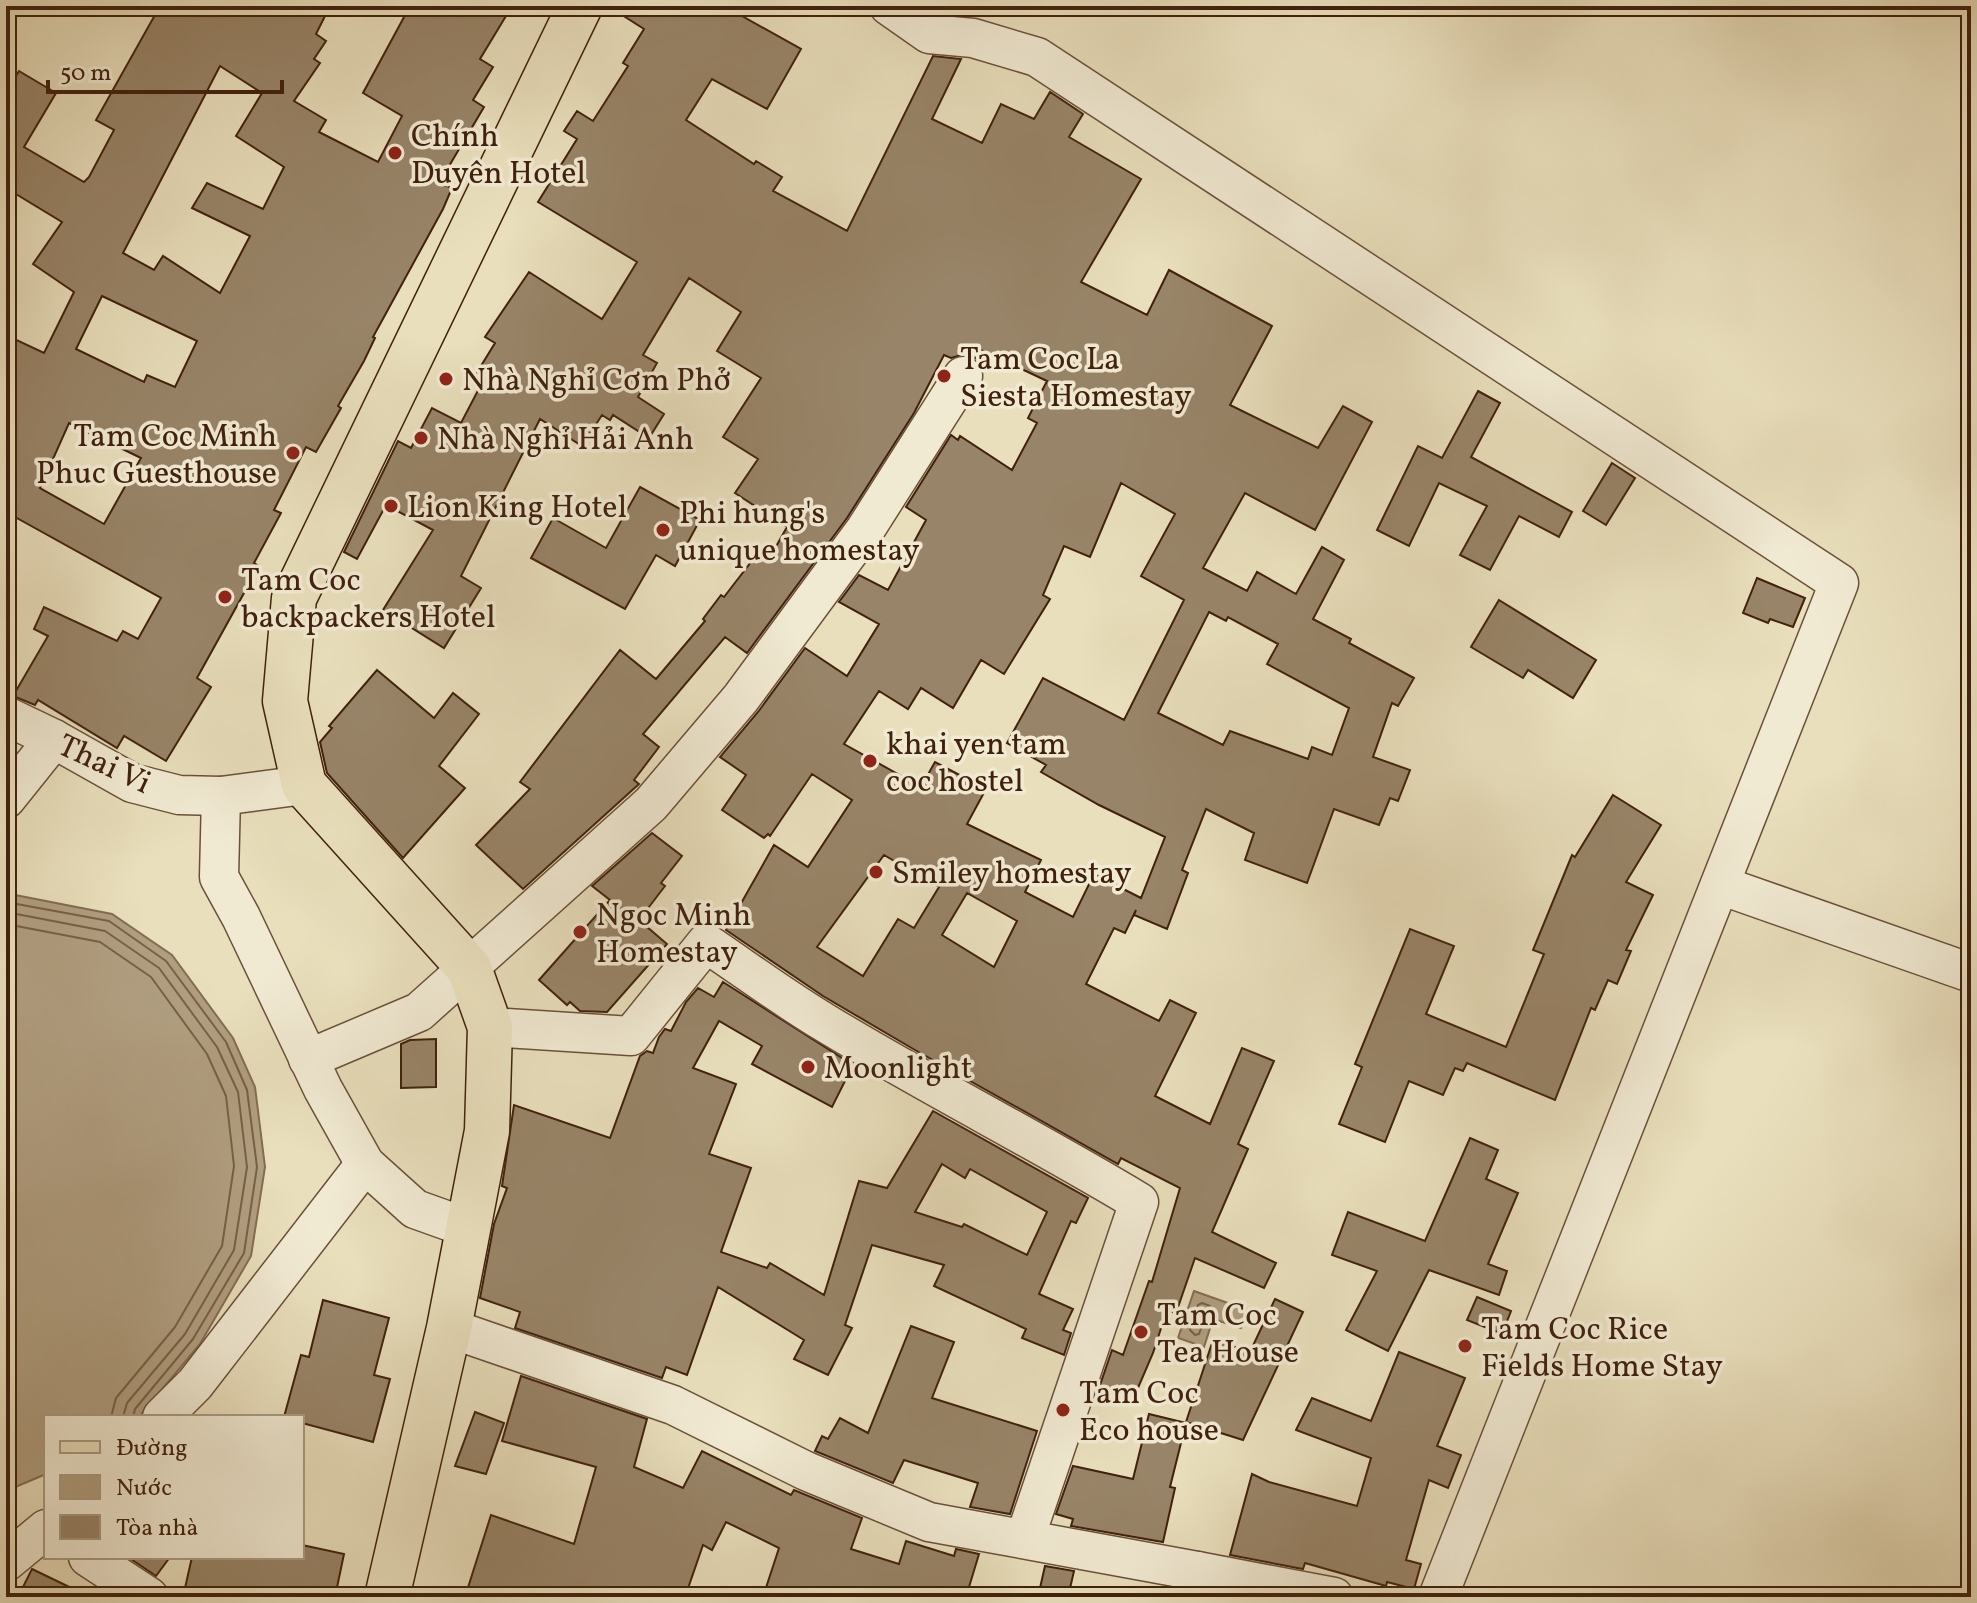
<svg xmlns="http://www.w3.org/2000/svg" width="1977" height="1603" font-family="Vollkorn,serif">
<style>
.water{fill:#b09e80;stroke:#846c52;stroke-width:2}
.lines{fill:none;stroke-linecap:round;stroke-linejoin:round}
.shore{stroke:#786046;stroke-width:2}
.building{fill:#988468;stroke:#41210d;stroke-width:2;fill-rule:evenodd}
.minor-casing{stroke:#6b5039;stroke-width:41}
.major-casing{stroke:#41210d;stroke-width:47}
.minor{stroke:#f1ead3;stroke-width:38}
.major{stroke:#e9dfbc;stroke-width:44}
.poi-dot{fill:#8f2418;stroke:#f1ead3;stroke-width:3}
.labels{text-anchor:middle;stroke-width:7;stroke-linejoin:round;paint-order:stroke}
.poi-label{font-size:32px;fill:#41210d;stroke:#f1ead3;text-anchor:start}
.street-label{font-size:32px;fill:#41210d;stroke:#f1ead3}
</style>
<rect width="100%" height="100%" fill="#e9dfbc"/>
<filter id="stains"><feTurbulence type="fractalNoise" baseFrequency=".0025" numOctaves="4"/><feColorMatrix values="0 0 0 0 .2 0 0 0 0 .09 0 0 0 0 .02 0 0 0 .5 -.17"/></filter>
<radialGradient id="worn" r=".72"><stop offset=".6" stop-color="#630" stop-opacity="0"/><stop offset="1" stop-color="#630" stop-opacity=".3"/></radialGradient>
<g class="water">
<path d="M10 894 112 914 172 955 233 1038 255 1087 265 1167 251 1256 200 1344 139 1417H46V1474L6 1491V895Z"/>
<path d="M1194 1291 1248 1310 1241 1328 1213 1319 1204 1347 1178 1338Z"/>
</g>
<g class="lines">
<g class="shore">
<path d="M6 902 109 921 166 961 226 1042 247 1090 257 1167 244 1253 193 1339 135 1409 133 1417"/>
<path d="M6 912 105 931 159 968 217 1047 238 1092 247 1167 234 1250 185 1334 127 1403 123 1417"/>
<path d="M6 924 100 942 151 977 207 1054 226 1096 234 1166 222 1246 175 1327 116 1398 111 1417"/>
<path d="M1202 1303 1210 1306 1212 1310 1205 1317 1199 1334 1195 1335 1190 1330 1198 1305Z"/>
</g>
</g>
<g class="building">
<path d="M160 6H330L316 34 326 41 314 59 320 63 294 101 326 120 319 132 378 162 402 116 363 93 410 6H512L480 59 493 67 473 100 484 107 439 183 452 188 443 209 373 337 375 338 364 361 338 406 341 408 316 452 306 447 274 510 281 513 254 563 259 566 197 678 211 687 166 761 124 736 117 748 38 700 35 705 13 696 48 636 34 629 44 607 117 641 123 631 138 639 161 598 6 512V335L44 353 74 292 33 264 62 222 6 188V92L19 71 56 93 24 147 84 182 89 177 114 130 96 120ZM220 66 262 93 236 136 284 167 263 209 207 183 192 208 250 236 220 293 163 256 154 270 123 253ZM102 296 197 341 175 387 147 375 144 382 76 349ZM69 423 141 458 104 524 40 488Z"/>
<path d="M608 6H724L801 49 767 109 712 79 686 120 754 164 756 161 782 177 773 191 847 231 933 56 961 59 932 119 982 143 1001 104 1034 119 1050 92 1083 114 1069 137 1141 179 1081 282 1147 315 1169 270 1272 326 1230 405 1318 448 1343 406 1372 422 1315 530 1245 493 1203 568 1247 591 1257 572 1296 594 1322 547 1344 560 1313 619 1351 639 1349 643 1414 678 1398 706 1392 703 1373 757 1410 770 1398 801 1390 798 1379 825 1334 809 1307 883 1245 860 1254 833 1206 809 1182 870 1188 873 1167 929 1134 915 1136 910 1125 933 1114 928 1086 984 1159 1021 1170 1000 1196 1013 1155 1096 1210 1124 1242 1048 1274 1061 1238 1144 1248 1149 1212 1232 1276 1263 1264 1288 1195 1258 1176 1313 1167 1310 1153 1353 1132 1402 1099 1388 1112 1350 1123 1355 1149 1281 1152 1282 1180 1188 1121 1158 1118 1164 915 1050 823 996 726 930 774 845 808 867 852 800 812 774 770 836 768 834 764 838 722 810 746 775 720 757 758 712 805 648 847 676 879 624 839 602 859 575 888 590 926 520 906 507 951 435 958 440 960 436 1012 470 1037 423 1028 418 1047 381 981 350 977 359 965 354 951 358 944 355 914 413 847 518 747 653 725 637 643 734 659 747 634 780 639 784 523 889 476 845 530 789 520 782 620 650 656 679 705 621 703 619 721 595 724 597 758 553 769 559 787 527 735 493 758 459 723 437 761 378 717 351 741 312 689 278 643 355 657 363 638 397 664 414 649 438 613 415 610 420 602 415 582 446 540 419 461 576 481 588 444 648 383 610 433 530 386 505 357 559 344 552 398 441 411 448 432 408 461 423 484 379 476 374 495 343 485 337 529 272 602 319 637 262 538 202 577 139 564 131 577 111 593 121 628 66 623 63 644 29ZM1121 483 1175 514 1141 576 1184 600 1124 720 1043 678 1007 743 1046 765 1041 772 1099 805 1165 837 1141 898 1094 874 1073 917 1025 892 1041 860 967 824 986 789 935 762 921 787 844 744 879 691 908 709 921 688 953 708 981 660 1004 674 1050 599 1043 595 1064 546 1090 557ZM1209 612 1226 621 1228 617 1278 644 1267 664 1349 708 1332 755 1312 747 1308 759 1230 731 1223 745 1158 713ZM884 855 939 887 914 928 898 919 863 976 817 947ZM967 893 1017 921 994 967 942 935Z"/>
<path d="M1478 391 1500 403 1471 457 1572 512 1559 537 1519 516 1490 570 1460 555 1487 506 1439 483 1409 546 1377 530 1418 446 1442 458Z"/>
<path d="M1612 463 1635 478 1606 525 1583 511Z"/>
<path d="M640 487 700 520 675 566 656 555 625 609 531 558 553 518 606 548Z"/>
<path d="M1757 578 1805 598 1793 627 1770 619 1768 623 1743 613Z"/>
<path d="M1499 600 1596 660 1573 698 1528 670 1523 678 1471 647Z"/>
<path d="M377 670 434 718 453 693 479 714 439 766 465 788 403 858 327 773 320 742 332 728 329 726Z"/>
<path d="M1613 795 1661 825 1626 882 1653 895 1626 950 1631 951 1617 984 1608 980 1595 1010 1591 1008 1555 1100 1467 1063 1463 1071 1455 1068 1443 1095 1409 1081 1385 1142 1339 1124 1362 1067 1355 1064 1410 929 1454 946 1426 1014 1506 1047 1544 954 1533 950 1572 855 1575 857Z"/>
<path d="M652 833 682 856 661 883 665 886 639 920 667 944 607 1012 580 1011 570 1002 567 1005 539 980 610 900 592 886Z"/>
<path d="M723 982 853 1065 832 1107 752 1064 762 1046 719 1021 693 1068 736 1084 709 1154 751 1168 721 1252 767 1268 770 1263 824 1295 859 1181 887 1188 933 1111 1088 1198 1076 1223 1071 1221 1039 1294 1073 1309 1063 1330 1071 1333 1064 1355 1022 1338 1026 1329 934 1286 944 1265 872 1245 845 1325 852 1328 828 1375 794 1359 804 1340 718 1287 687 1375 666 1367 662 1378 515 1328 520 1312 480 1298 494 1224 507 1188 502 1186 514 1105 610 1138 640 1056 647 1051 653 1053 659 1037 665 1029 671 1031 686 1002 698 988 714 997ZM942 1164 965 1178 970 1169 1047 1212 1027 1255 964 1224 962 1227 915 1212Z"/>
<path d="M436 1039V1087L401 1088V1044L410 1040Z"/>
<path d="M1470 1138 1498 1150 1486 1179 1518 1193 1488 1264 1507 1271 1499 1295 1429 1270 1388 1351 1346 1330 1377 1271 1332 1255 1348 1212 1425 1241Z"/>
<path d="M1477 1297 1511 1311 1502 1334 1467 1320Z"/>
<path d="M1275 1299 1303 1312 1243 1440 1186 1422 1213 1340 1250 1352Z"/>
<path d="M323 1300 389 1318 374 1375 390 1379 373 1442 302 1423V1417H284L301 1355 309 1357Z"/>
<path d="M911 1326 954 1342 932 1398 1037 1431 1010 1514 970 1507 978 1483 904 1460 893 1483 815 1451 822 1436 828 1439 840 1418 868 1433Z"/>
<path d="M1399 1352 1465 1378 1437 1446 1461 1455 1448 1488 1429 1480 1406 1560 1421 1564 1414 1589 1387 1582 1386 1586 1305 1563 1303 1569 1230 1555 1252 1474 1269 1482 1357 1506 1371 1458 1296 1430 1312 1398 1371 1421Z"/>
<path d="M521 1376 647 1419 634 1467 683 1488 702 1451 791 1495 794 1490 862 1518 851 1549 899 1564 906 1541 954 1556 956 1549 979 1554 966 1597H763L779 1548 726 1522 712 1550 703 1545 685 1597H465L491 1515 574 1544 596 1467 502 1441Z"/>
<path d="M475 1412 504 1423 486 1474 455 1466Z"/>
<path d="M1149 1414 1186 1423 1170 1487 1175 1488 1163 1542 1071 1526 1073 1519 1056 1514 1073 1466 1133 1479Z"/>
<path d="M302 1545 344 1554 335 1597H183L192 1557H302Z"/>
<path d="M128 1557H170L156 1576Z"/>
<path d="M1045 1566 1074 1571 1068 1597H1038Z"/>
<path d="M32 1569 90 1597H18Z"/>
</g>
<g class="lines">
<defs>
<g id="minor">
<path d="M889 6 929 34 973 38 1037 57 1839 583 1438 1597"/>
<path d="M6 716 54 739 132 783 179 795 221 796 304 785"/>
<path d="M221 796 219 877 241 917 323 1089 365 1164 415 1209 468 1228"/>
<path d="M6 799 54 739"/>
<path d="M1720 885 1971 973"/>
<path d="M490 1027 631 1036 706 943C746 970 785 999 827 1024 929 1086 1036 1140 1139 1202L1025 1538"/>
<path d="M308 1059 419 1012 651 804 741 698 865 530 963 376"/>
<path d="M449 1328 673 1405 806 1471 929 1522 1197 1571"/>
<path d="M162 1417 195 1384 365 1164"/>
<path d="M88 1557 149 1597"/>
<path d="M6 1562 46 1529"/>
<path d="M1188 1597 1197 1571 1334 1597"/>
</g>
<path id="major" d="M387 1597 449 1328 487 1131 490 1027 469 968 304 785 285 701 294 598 580 6"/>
</defs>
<use href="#minor" class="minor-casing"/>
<use href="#major" class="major-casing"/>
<use href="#minor" class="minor"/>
<use href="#major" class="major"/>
</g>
<g class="poi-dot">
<circle cx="395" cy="153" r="8"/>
<circle cx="944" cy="376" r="8"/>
<circle cx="446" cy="379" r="8"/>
<circle cx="421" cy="438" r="8"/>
<circle cx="293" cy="453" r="8"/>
<circle cx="391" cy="506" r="8"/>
<circle cx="663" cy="530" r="8"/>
<circle cx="225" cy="597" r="8"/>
<circle cx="870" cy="761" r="8"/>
<circle cx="876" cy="872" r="8"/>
<circle cx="580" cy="932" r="8"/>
<circle cx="808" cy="1067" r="8"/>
<circle cx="1141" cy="1332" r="8"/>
<circle cx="1465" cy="1346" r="8"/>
<circle cx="1063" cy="1410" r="8"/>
</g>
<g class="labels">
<g class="poi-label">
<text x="411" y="146">Chính<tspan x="411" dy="37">Duyên Hotel</tspan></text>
<text x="960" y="369">Tam Coc La<tspan x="960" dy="37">Siesta Homestay</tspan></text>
<text x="462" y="390">Nhà Nghỉ Cơm Phở</text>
<text x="277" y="446" text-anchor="end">Tam Coc Minh<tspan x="277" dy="37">Phuc Guesthouse</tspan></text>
<text x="437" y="449">Nhà Nghỉ Hải Anh</text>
<text x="407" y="517">Lion King Hotel</text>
<text x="679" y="523">Phi hung's<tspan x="679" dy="37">unique homestay</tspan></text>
<text x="241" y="590">Tam Coc<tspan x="241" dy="37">backpackers Hotel</tspan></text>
<text x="886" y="754">khai yen tam<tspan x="886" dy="37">coc hostel</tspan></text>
<text x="892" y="883">Smiley homestay</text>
<text x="596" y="925">Ngoc Minh<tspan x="596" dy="37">Homestay</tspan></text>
<text x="824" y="1078">Moonlight</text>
<text x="1157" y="1325">Tam Coc<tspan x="1157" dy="37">Tea House</tspan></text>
<text x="1481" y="1339">Tam Coc Rice<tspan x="1481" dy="37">Fields Home Stay</tspan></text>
<text x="1079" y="1403">Tam Coc<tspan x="1079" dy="37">Eco house</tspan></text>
</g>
<g class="street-label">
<text transform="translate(105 763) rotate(25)" y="11">Thai Vi</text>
</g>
</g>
<rect width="1977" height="1603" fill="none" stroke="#e9dfbc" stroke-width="32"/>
<rect x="8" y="8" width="1961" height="1587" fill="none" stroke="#41210d" stroke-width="4"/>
<rect x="16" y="16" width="1945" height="1571" fill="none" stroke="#41210d" stroke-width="2"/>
<rect x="44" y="1415" width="260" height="144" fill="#f1ead3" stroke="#ab9a84" stroke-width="2"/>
<rect x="60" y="1441" width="40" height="12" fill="#e9dfbc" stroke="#ab9a84" stroke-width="2"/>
<text x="116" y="1455" font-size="24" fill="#41210d">Đường</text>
<rect x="60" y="1475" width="40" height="24" fill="#b09e80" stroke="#ab9a84" stroke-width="2"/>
<text x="116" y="1495" font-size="24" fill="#41210d">Nước</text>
<rect x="60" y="1515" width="40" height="24" fill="#988468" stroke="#ab9a84" stroke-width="2"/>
<text x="116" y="1535" font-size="24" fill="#41210d">Tòa nhà</text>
<path d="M48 80v12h234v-12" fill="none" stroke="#41210d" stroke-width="4"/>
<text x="60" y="80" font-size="24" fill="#41210d" stroke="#f1ead3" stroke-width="6" paint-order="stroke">50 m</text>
<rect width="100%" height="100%" filter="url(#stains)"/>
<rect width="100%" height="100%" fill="url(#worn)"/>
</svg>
